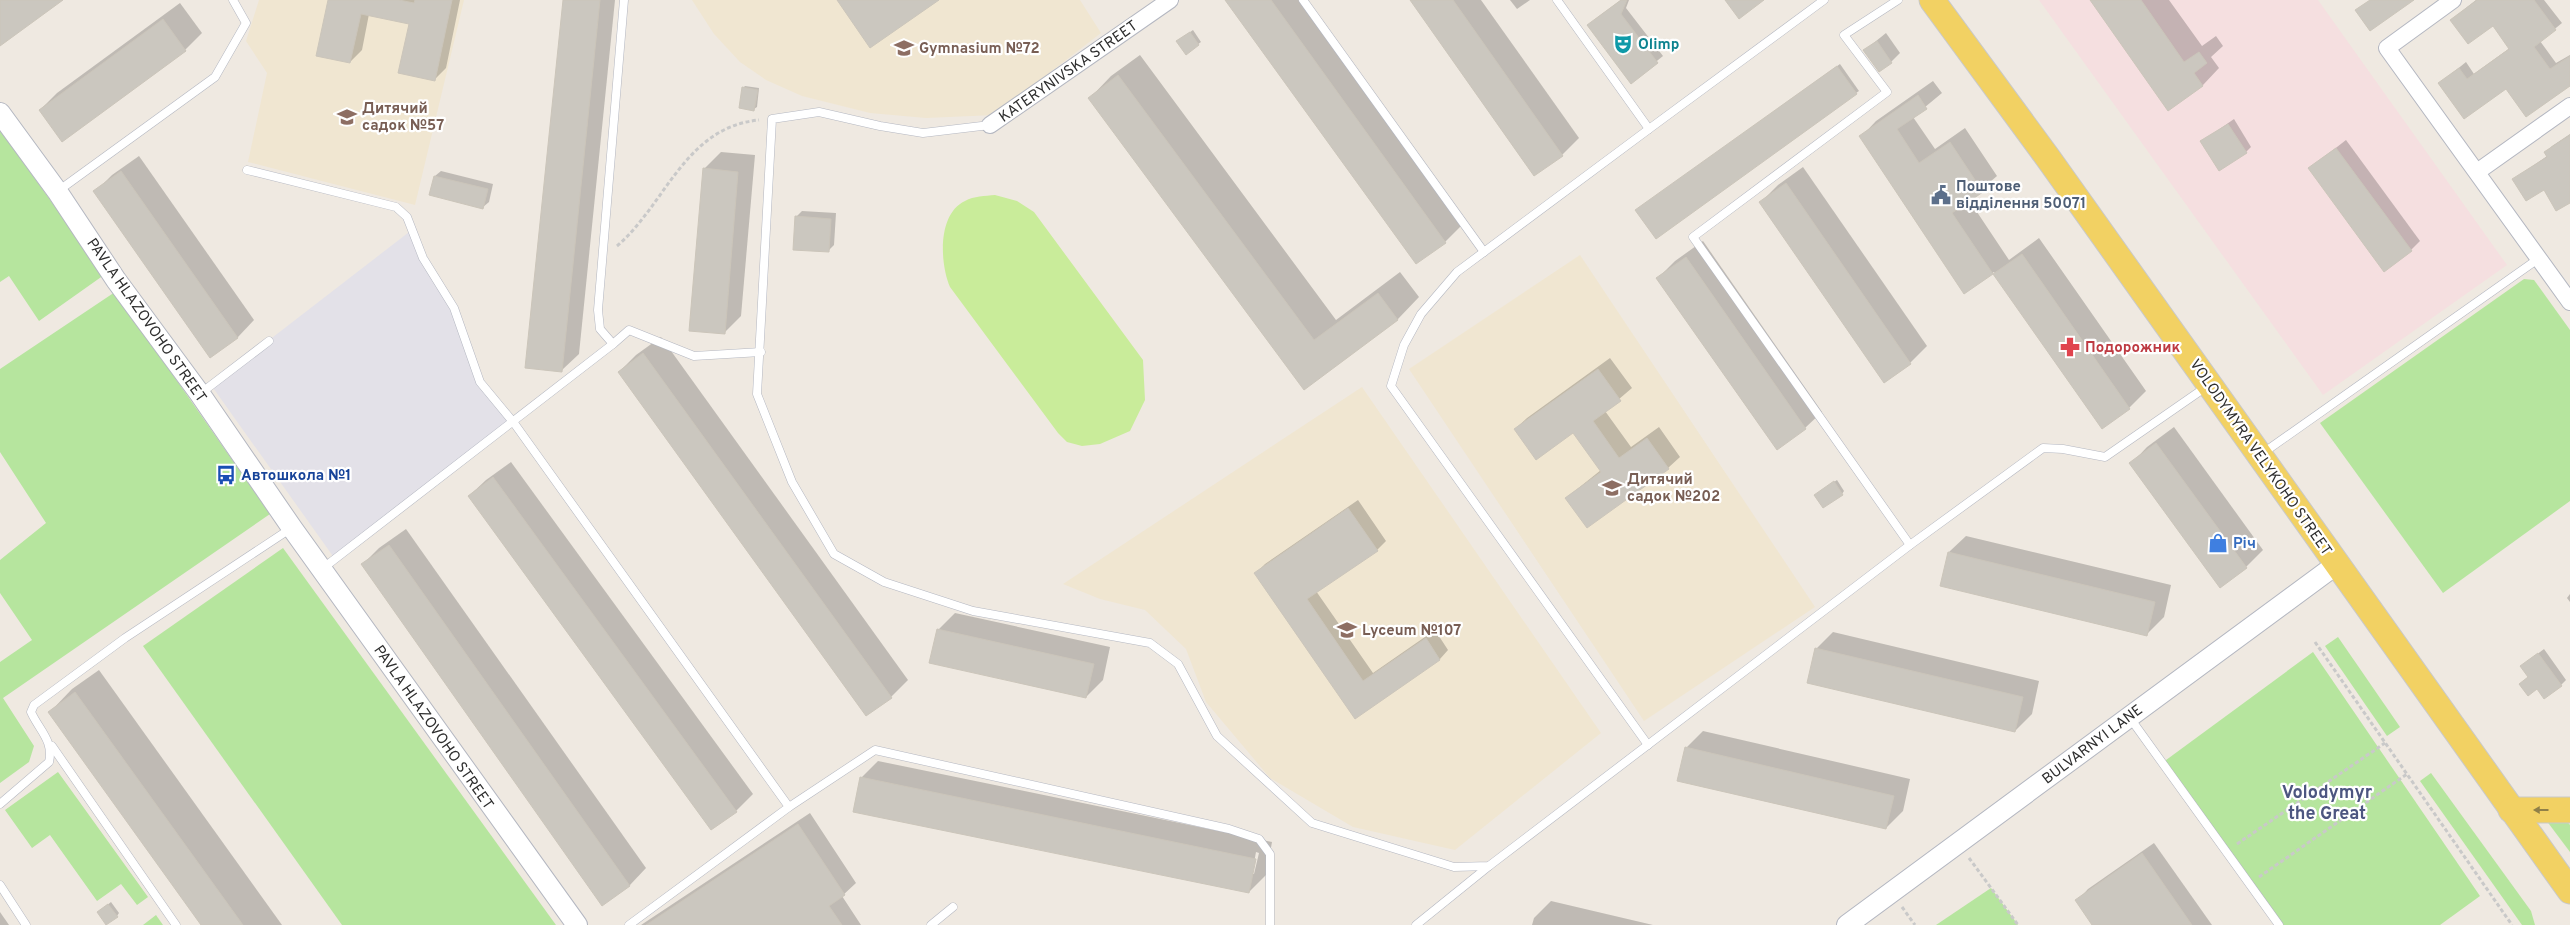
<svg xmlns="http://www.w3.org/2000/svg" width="2570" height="925" font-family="Overpass,sans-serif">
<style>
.industrial{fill:#e3e1e8}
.education{fill:#f0e6d1}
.medical{fill:#f5dfe0}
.green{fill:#b6e59e}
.pitch{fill:#c9ec9a}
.shadow{fill:#0003;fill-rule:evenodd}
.building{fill:#cbc7bf;stroke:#cbc5ba}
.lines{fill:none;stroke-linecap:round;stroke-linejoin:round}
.service-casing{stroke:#b4b7c1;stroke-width:9}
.minor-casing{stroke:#b4b7c1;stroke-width:18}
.tertiary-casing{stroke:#b4b7c1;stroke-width:22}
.primary-casing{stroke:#c9c9c9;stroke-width:27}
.path{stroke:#c9c9c9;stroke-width:3;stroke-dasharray:4 2.5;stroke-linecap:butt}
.service{stroke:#fff;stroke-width:8}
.minor{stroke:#fff;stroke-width:16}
.tertiary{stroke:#fff;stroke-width:20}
.primary{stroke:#f2d163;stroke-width:25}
.oneway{fill:#908048}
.labels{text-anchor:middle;stroke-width:4.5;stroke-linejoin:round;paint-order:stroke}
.culture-label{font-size:15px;font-weight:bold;fill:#0d838f;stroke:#fff;text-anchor:start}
.education-label{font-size:15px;font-weight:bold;fill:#785e54;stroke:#fff;text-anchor:start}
.street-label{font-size:15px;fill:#2e2e2e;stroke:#fff}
.service-label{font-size:15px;font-weight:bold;fill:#4e5e75;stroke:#fff;text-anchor:start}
.health-label{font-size:15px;font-weight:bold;fill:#be3a42;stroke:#fff;text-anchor:start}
.transit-label{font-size:15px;font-weight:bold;fill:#164399;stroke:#fff;text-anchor:start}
.shop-label{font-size:15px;font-weight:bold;fill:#366cbe;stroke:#fff;text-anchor:start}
.quarter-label{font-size:18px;font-weight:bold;fill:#4d5680;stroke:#fff}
</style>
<rect width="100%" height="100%" fill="#efe9e1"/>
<path class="industrial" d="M413 229 418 247 443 289 480 382 514 423 335 559 211 385Z"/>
<g class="education">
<path d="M259 0H464L415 205 248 162 267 73 246 41Z"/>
<path d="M692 0H1080L1101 33 995 115 926 118 870 113 802 96 766 80 740 62 714 34Z"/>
<path d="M1580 255 1815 607 1644 721 1409 369Z"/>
<path d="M1362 387 1601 733 1455 850 1353 827 1270 778 1206 702 1186 649 1145 610 1100 599 1063 584Z"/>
</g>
<path class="medical" d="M2039 0H2318L2507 265 2323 395Z"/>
<g class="green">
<path d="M0 130 104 275 39 321 9 276 0 282Z"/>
<path d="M2524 279 2534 280 2570 330V501L2443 593 2320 423Z"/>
<path d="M115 292 270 514 3 698 34 746 29 762 0 783V662L32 640 0 593V560L46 523 0 452V369Z"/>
<path d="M283 548 556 925H342L143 646Z"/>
<path d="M2338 637 2400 727 2387 736 2325 646Z"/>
<path d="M2313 652 2480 896 2440 925H2279L2162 763Z"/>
<path d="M58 772 148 897 137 905 121 884 97 901 50 835 32 848 5 810Z"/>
<path d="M2431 773 2531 911 2535 925H2522L2420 781Z"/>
<path d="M2546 820H2566L2570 825V852Z"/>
<path d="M1991 888 2018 925H1936Z"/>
<path d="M156 915 163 925H143Z"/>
</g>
<path class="pitch" d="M995 195 1017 201 1034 212 1143 360 1145 400 1130 431 1100 444 1082 446 1067 442 1058 433 950 287C940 264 937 214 965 201 974 196 985 196 995 195Z"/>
<g class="shadow">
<path d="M329 0H460L446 68 434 80 411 23 369 14 362 50 350 62Z"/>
<path d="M564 0H615L579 354 562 370Z"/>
<path d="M1227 0H1299L1462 225 1445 242Z"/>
<path d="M1412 0H1481L1579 138 1562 155Z"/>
<path d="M1510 0H1530L1517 9Z"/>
<path d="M1621 0H1629L1626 8 1663 56 1631 82 1594 20Z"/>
<path d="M2092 0H2169L2202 46 2216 36 2223 46 2211 57 2219 68 2203 85 2169 109Z"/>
<path d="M2476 0H2544L2562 23 2540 41 2556 63 2570 55V81L2506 88 2440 83 2466 62 2474 74 2510 48 2493 24 2451 20Z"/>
<path d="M180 3 202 33 185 50 40 110 57 93Z"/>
<path d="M1193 30 1201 42 1186 53 1180 39Z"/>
<path d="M1886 33 1900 53 1891 62 1865 50Z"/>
<path d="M1140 55 1336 320 1400 272 1419 297 1398 319 1304 388 1090 98 1111 76Z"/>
<path d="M1840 64 1859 91 1856 93 1639 208Z"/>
<path d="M1933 81 1942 93 1913 117 1935 149 1965 128 1997 176 1969 200 2009 260 2039 238 2146 391 2129 408 2102 427 1994 272 1965 292 1861 137 1876 121Z"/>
<path d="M745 86 759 88 757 107 754 109 743 88Z"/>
<path d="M2234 119 2251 147 2246 152 2201 142Z"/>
<path d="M2570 134V202L2544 188 2514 179 2547 156 2545 153 2552 146Z"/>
<path d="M2346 140 2420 241 2411 250 2310 168Z"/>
<path d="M721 152 755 155 741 316 724 333 704 169Z"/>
<path d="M139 156 254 320 238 337 211 356 95 192 112 175Z"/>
<path d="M1803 167 1927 346 1910 363 1761 202 1778 185Z"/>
<path d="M441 171 493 184 489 202 483 207 435 176Z"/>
<path d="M802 211 836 213 834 245 828 251 796 217Z"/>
<path d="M1703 241 1822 412 1805 428 1658 278 1675 261Z"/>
<path d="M661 337 908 680 891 697 867 714 619 372 636 355Z"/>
<path d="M1610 358 1632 388 1605 411 1631 447 1659 427 1680 457 1668 468 1566 498 1601 470 1574 432 1515 429 1527 418Z"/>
<path d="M2174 427 2263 550 2246 567 2131 464 2147 447Z"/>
<path d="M511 462 753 794 736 811 469 496 486 480Z"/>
<path d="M1837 480 1844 491 1842 494 1818 493Z"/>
<path d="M1358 500 1386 541 1377 550 1316 591 1373 673 1435 630 1448 650 1440 659 1355 717 1256 573 1265 564Z"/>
<path d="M406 529 646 868 630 885 603 904 363 564 379 548Z"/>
<path d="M1966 536 2171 585 2164 617 2147 634 1949 552Z"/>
<path d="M2570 594V602L2567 598Z"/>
<path d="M955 613 1110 647 1103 680 1086 697 938 630Z"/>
<path d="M1833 632 2039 681 2032 714 2015 731 1816 649Z"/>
<path d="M2544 649 2566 680 2561 685 2537 687 2521 684 2529 676 2528 661Z"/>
<path d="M99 670 282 925H203L50 712 72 689Z"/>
<path d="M1703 731 1910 779 1903 811 1886 828 1686 748Z"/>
<path d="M878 761 1272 842 1266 875 1249 892 861 778ZM1256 852 1259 853 1254 874H1252Z"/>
<path d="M810 813 856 883 842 896 861 925H641Z"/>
<path d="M2154 843 2212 925H2094L2077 901 2088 889Z"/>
<path d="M1551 901 1653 925H1532L1534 918Z"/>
<path d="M111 902 119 913 117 916 101 910Z"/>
<path d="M0 912 9 925H0Z"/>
</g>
<g class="building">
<path d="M0 0H63L0 46Z"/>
<path d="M328 0H399L414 3 415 0H452L435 81 398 73 409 24 361 14 350 63 316 56Z"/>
<path d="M563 0H600L562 372 525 368Z"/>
<path d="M837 0H939L870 48Z"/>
<path d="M1225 0H1271L1446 243 1416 264Z"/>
<path d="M1410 0H1453L1563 156 1534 176Z"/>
<path d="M1621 0H1627L1621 14 1658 63 1631 84 1587 25Z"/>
<path d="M1725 0H1764L1739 19Z"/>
<path d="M2090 0H2141L2184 62 2199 52 2207 63 2194 73 2203 86 2168 111Z"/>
<path d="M2370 0H2414L2370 31 2355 10Z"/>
<path d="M2477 0H2534L2556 30 2534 47 2550 69 2570 56V86L2526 117 2506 89 2464 119 2438 83 2459 68 2467 79 2509 49 2493 26 2468 44 2450 20Z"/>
<path d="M163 19 186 51 62 142 39 110Z"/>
<path d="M1190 32 1199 45 1186 55 1176 41Z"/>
<path d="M1877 41 1892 63 1879 72 1863 50Z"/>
<path d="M1837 66 1857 94 1656 239 1635 210Z"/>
<path d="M1118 75 1314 340 1378 293 1398 320 1304 390 1088 98Z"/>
<path d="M742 87 758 90 754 111 739 108Z"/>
<path d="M1918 95 1927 109 1897 129 1919 163 1950 142 1983 192 1952 213 1993 274 1964 294 1859 136Z"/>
<path d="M2228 124 2247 153 2219 171 2200 141Z"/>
<path d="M2570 135V203L2556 211 2544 190 2526 201 2512 179 2547 157 2544 152Z"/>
<path d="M2336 148 2412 251 2384 272 2308 168Z"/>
<path d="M703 168 738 172 725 334 689 331Z"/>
<path d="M121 171 238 338 210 358 93 191Z"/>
<path d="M434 176 488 189 483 209 429 195Z"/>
<path d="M1786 183 1911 364 1884 383 1759 202Z"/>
<path d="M795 216 831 219 829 252 793 250Z"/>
<path d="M2022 254 2130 409 2102 429 1993 274Z"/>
<path d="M1686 257 1806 429 1777 450 1656 278Z"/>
<path d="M643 353 892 698 866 716 618 372Z"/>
<path d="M1598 369 1621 401 1593 421 1619 458 1647 438 1669 469 1587 528 1565 498 1601 472 1573 433 1536 460 1514 429Z"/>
<path d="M2156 443 2247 568 2220 588 2129 463Z"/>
<path d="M493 477 737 812 711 830 468 496Z"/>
<path d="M1834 481 1843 495 1823 508 1814 495Z"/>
<path d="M1348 508 1378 551 1307 599 1363 681 1426 638 1440 660 1355 719 1254 573Z"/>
<path d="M389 545 630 886 602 906 361 564Z"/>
<path d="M1948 552 2155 602 2147 636 1940 586Z"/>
<path d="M937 629 1094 664 1086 698 929 663Z"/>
<path d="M1815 648 2023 697 2015 732 1807 683Z"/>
<path d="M2538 653 2562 686 2544 699 2537 689 2528 696 2519 684 2528 677 2520 666Z"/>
<path d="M75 692 243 925H201L48 712Z"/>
<path d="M1685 747 1894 796 1886 829 1677 781Z"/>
<path d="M860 777 1256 859 1249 893 853 812Z"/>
<path d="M798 824 845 895 829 906 842 925H646Z"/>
<path d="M2142 853 2192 925H2092L2075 900Z"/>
<path d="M108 904 118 917 106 925 97 912Z"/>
</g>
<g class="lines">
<defs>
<g id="service">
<path d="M624 0 598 310 600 329 613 344 629 330 694 356 761 352"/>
<path d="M1303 0 1484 252"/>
<path d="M1557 0 1649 129 1824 0"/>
<path d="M1898 0 1844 35 1887 92 1693 237 1910 545"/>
<path d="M990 125 923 133 880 126 819 112 772 119 757 394 792 482 834 554 884 582 973 611 1150 643 1178 664 1217 736 1312 823 1454 867 1489 866 1910 545 2043 448 2063 449 2105 457 2206 387"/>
<path d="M247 170 396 207 407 217 423 258 454 308 480 382 514 423 789 807 629 925"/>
<path d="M58 191 215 77 246 23 233 0"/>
<path d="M201 393 269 341"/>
<path d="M2263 453 2538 259"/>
<path d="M322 569 613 344"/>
<path d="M2130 718 2279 925"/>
<path d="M1648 745 1391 386 1404 345 1421 314 1457 272 1649 129"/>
<path d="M52 746 176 925"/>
<path d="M0 804 49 762C54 741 39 730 31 712L34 705 125 638 290 529"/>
<path d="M789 807 875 750 1229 829 1259 839 1270 854V925"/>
<path d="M0 885 26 925"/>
<path d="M931 925 953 907"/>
<path d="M1416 925 1489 866"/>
</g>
<g id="minor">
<path d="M2453 0 2387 48 2570 302"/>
<path d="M990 125 1170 0"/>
<path d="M2477 172 2570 106"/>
</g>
<g id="tertiary">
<path d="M0 113 57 191 116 280 200 394 292 528 577 925"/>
<path d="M1847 925 2337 564"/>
</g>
<g id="primary">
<path d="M1932 0 2048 158 2570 891"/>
<path d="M2511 810H2570"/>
</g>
</defs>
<use href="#service" class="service-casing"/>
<use href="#minor" class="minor-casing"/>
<use href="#tertiary" class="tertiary-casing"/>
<use href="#primary" class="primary-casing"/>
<g class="path">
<path d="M617 246C666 204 685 127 759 120"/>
<path d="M2315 642 2512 925"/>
<path d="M2237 844 2385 743"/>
<path d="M1969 858 2018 925"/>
<path d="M2259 877 2407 774"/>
<path d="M1902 907 1915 925"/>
</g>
<use href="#service" class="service"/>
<use href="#minor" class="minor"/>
<use href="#tertiary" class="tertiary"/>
<use href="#primary" class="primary"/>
</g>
<defs><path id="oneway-solid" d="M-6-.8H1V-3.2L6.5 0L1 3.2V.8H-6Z" transform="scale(1.25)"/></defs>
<use class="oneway" href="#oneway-solid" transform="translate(2541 810) rotate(-180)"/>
<defs>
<symbol id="theatre-bare" viewBox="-9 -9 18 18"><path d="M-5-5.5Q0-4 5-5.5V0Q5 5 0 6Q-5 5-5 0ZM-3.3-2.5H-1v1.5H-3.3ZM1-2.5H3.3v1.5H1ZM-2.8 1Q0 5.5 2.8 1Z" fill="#0f9aa8" stroke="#fff" stroke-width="2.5" paint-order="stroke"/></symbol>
<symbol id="school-bare" viewBox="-9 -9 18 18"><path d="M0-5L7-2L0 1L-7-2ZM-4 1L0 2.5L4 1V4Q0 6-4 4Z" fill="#8d6e63" stroke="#fff" stroke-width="2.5" paint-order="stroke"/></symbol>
<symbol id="civic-bare" viewBox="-9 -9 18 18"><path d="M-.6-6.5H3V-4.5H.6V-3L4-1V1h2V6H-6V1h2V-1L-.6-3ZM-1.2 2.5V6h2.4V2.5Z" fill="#5c6f8a" stroke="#fff" stroke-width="2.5" paint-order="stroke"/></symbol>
<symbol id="pharmacy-bare" viewBox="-9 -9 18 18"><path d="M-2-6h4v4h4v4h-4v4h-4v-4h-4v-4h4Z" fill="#e0444e" stroke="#fff" stroke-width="2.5" paint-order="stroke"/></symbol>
<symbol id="bus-bare" viewBox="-9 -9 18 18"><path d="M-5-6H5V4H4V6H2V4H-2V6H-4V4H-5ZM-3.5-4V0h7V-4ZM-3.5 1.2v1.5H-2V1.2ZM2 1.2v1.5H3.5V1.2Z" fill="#1a4fb4" stroke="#fff" stroke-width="2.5" paint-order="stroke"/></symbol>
<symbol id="shop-bare" viewBox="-9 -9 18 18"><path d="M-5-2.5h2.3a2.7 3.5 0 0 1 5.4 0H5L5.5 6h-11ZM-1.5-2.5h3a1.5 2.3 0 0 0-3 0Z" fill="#3f7fe0" stroke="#fff" stroke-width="2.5" paint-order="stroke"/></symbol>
</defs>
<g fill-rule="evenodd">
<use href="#theatre-bare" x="1609" y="30" width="28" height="28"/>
<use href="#school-bare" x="890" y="34" width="28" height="28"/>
<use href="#school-bare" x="333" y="103" width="28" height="28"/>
<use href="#civic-bare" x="1927" y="181" width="28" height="28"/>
<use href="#pharmacy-bare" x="2056" y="333" width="28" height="28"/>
<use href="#bus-bare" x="212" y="461" width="28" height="28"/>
<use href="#school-bare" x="1598" y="474" width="28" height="28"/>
<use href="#shop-bare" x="2204" y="529" width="28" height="28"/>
<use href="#school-bare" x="1333" y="616" width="28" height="28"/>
</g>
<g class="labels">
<g class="culture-label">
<text x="1638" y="49">Olimp</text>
</g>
<g class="education-label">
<text x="919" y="53">Gymnasium №72</text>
<text x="362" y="113">Дитячий<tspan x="362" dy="17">садок №57</tspan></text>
<text x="1627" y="484">Дитячий<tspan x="1627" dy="17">садок №202</tspan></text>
<text x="1362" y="635">Lyceum №107</text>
</g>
<g class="street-label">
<text transform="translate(1068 71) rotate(-35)" y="5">KATERYNIVSKA STREET</text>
<text transform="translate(147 320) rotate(55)" y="5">PAVLA HLAZOVOHO STREET</text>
<text transform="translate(2261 457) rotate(55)" y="5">VOLODYMYRA VELYKOHO STREET</text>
<text transform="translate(434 727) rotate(55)" y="5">PAVLA HLAZOVOHO STREET</text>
<text transform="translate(2092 744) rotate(-37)" y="5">BULVARNYI LANE</text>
</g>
<g class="service-label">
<text x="1956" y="191">Поштове<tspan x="1956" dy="17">відділення 50071</tspan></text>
</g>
<g class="health-label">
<text x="2085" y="352">Подорожник</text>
</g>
<g class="transit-label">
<text x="241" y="480">Автошкола №1</text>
</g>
<g class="shop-label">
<text x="2233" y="548">Річ</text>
</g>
<g class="quarter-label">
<text x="2327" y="798">Volodymyr<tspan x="2327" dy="21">the Great</tspan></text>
</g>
</g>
</svg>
